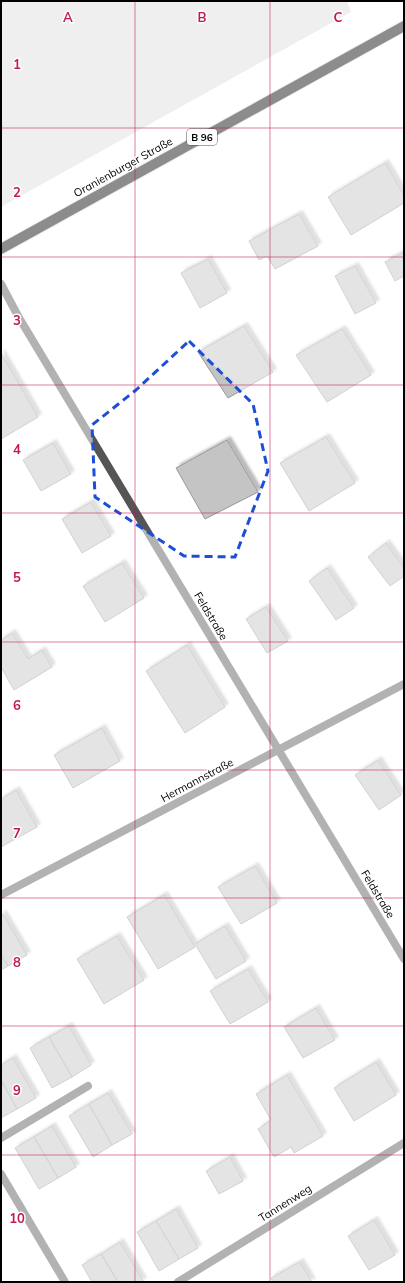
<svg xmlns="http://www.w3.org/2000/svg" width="405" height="1283" font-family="Mulish,sans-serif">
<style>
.green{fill:#dcdcdc}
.building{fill:#c4c4c4;stroke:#999;filter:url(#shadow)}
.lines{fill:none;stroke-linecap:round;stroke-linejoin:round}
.primary-casing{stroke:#dbdbdb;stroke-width:12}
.minor{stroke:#555;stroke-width:8}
.primary{stroke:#000;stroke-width:10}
.marked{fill:none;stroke:#1d4ed8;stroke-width:3;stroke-dasharray:8 5;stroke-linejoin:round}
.grid{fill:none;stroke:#c2185b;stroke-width:1;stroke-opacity:0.55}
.labels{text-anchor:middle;stroke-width:3;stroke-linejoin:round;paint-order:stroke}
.shield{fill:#fff;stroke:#4c4c4c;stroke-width:1}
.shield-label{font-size:10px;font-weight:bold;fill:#000}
.street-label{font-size:11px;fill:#000;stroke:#fff}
.grid-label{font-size:13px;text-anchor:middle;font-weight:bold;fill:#c2185b;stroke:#fff;stroke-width:3;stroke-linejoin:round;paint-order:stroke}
</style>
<defs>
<filter id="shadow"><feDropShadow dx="3.5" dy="-3.5" stdDeviation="1" flood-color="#0004"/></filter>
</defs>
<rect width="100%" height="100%" fill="#fff"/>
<path class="green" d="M1 1H347L351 12 1 207Z"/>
<g class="building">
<path d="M385 163 404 195V203L351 235 328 197Z"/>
<path d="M299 214 318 246 275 269 267 256 259 260 249 241Z"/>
<path d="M404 252V276L395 281 385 262Z"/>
<path d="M208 259 227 293 200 308 181 273Z"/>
<path d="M355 266 376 303 355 314 335 276Z"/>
<path d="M244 326 273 372 228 398 198 352Z"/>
<path d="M342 329 371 375 327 402 296 355Z"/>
<path d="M1 353 38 417 1 439Z"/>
<path d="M326 437 355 483 309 511 280 463Z"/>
<path d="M227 440 258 492 205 519 176 468Z"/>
<path d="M53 443 71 474 41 491 23 460Z"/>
<path d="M91 502 111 536 82 553 62 519Z"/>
<path d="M386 543 404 568V576L390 586 368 557Z"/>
<path d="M122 563 144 598 105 622 83 586Z"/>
<path d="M327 568 354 608 336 620 309 581Z"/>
<path d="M266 607 288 641 267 653 246 619Z"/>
<path d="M12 633 28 659 42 650 52 667 14 690 1 667V640Z"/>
<path d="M187 645 225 707 185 733 146 671Z"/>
<path d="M102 728 120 761 73 788 54 755Z"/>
<path d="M378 760 401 795 379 810 355 775Z"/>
<path d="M16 790 37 827 1 847V799Z"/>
<path d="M255 866 277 903 241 924 218 887Z"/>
<path d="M164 895 195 947 158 969 127 917Z"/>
<path d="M3 914 27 955 8 966 1 955V915Z"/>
<path d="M225 926 246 961 216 979 195 944Z"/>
<path d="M117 936 144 980 104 1004 77 959Z"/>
<path d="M1 955 8 966 1 970Z"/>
<path d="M248 969 268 1002 230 1024 210 991Z"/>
<path d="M316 1008 335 1040 303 1058 284 1027Z"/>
<path d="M69 1026 91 1065 72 1077 49 1037Z"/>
<path d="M49 1037 72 1077 52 1088 30 1048Z"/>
<path d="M13 1058 36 1098 17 1109 1 1080V1065Z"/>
<path d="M376 1062 396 1095 354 1121 334 1088Z"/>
<path d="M287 1075 323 1136 294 1153 291 1147 274 1157 258 1129 271 1120 256 1094Z"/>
<path d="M1 1080 17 1109 1 1118Z"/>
<path d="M108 1093 132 1134 112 1145 89 1104Z"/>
<path d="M89 1104 112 1145 93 1157 69 1116Z"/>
<path d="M52 1126 76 1167 58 1178 34 1137Z"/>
<path d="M34 1137 58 1178 39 1189 15 1148Z"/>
<path d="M230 1157 243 1181 219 1194 206 1171Z"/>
<path d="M176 1209 198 1248 179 1259 156 1221Z"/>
<path d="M374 1220 395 1255 369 1270 348 1236Z"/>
<path d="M156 1221 179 1259 159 1271 137 1232Z"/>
<path d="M120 1242 143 1281 141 1282H118L101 1254Z"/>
<path d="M101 1254 118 1282H92L82 1265Z"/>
<path d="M300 1262 312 1282H273L271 1278Z"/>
</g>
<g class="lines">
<defs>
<path id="primary" d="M1 249 404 26"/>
</defs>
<use href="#primary" class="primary-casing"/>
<g class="minor">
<path d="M1 284 18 316 404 959"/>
<path d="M1 895 404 684"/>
<path d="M1 1138 88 1086"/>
<path d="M1 1174 65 1282"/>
<path d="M178 1282 404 1143"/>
</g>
<use href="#primary" class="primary"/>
</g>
<path d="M0 0H405V1283H0ZM189 341 253 404 268 471 235 557 184 556 95 497 92 425 136 390Z" fill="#fff" fill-opacity=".55" fill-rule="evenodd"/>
<path class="marked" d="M189 341 253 404 268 471 235 557 184 556 95 497 92 425 136 390Z"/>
<path class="grid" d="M135 1V1282M270 1V1282M1 128H404M1 257H404M1 385H404M1 513H404M1 642H404M1 770H404M1 898H404M1 1026H404M1 1155H404"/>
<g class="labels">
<rect class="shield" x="187" y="129" width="30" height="16" rx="3"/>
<g class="shield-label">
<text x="202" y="141">B 96</text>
</g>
<g class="street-label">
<text transform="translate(123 167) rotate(-29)" y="4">Oranienburger Straße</text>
<text transform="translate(211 616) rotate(59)" y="4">Feldstraße</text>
<text transform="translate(197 780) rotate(-28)" y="4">Hermannstraße</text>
<text transform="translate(378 894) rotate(59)" y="4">Feldstraße</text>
<text transform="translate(285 1203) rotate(-32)" y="4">Tannenweg</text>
</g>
</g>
<g class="grid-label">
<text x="68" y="22">A</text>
<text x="202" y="22">B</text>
<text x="338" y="22">C</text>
<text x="17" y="69">1</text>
<text x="17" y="197">2</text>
<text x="17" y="325">3</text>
<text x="17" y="454">4</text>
<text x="17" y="582">5</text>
<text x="17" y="710">6</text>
<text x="17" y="838">7</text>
<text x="17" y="967">8</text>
<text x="17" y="1095">9</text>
<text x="17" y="1223">10</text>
</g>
<rect width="405" height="1283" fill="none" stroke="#000000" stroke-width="4"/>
</svg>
